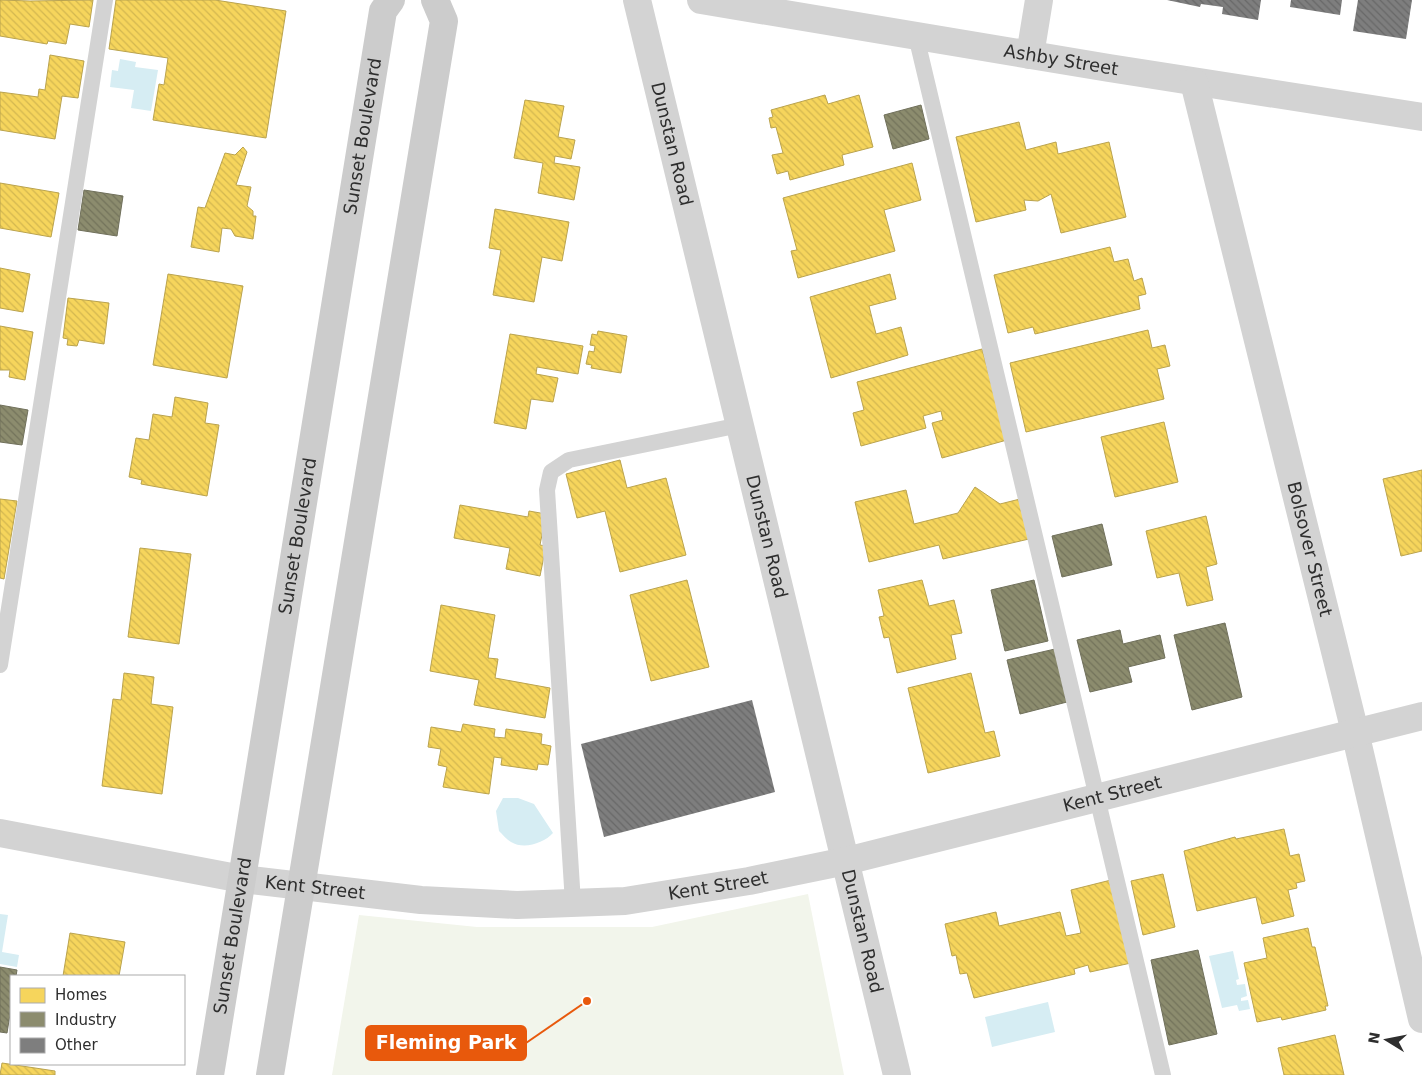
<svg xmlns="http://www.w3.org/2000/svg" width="1422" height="1075" font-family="'DejaVu Sans',sans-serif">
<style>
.park{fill:#f2f5eb}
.water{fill:#d6edf3}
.homes{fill:url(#homes-back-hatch);stroke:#baa34e}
.industry{fill:url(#industry-back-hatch);stroke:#70705b}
.building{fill:url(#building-back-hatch)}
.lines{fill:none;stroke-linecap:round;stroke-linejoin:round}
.lane{stroke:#d3d3d3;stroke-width:16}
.street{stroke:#d3d3d3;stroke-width:28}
.secondary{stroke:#ccc;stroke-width:28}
.labels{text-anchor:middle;stroke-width:5;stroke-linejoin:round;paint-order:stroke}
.street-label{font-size:18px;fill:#2e2e2e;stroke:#fff}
.leader{fill:none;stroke:#e8590c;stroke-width:2}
.callout-dot{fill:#e8590c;stroke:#fff;stroke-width:2}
.callout{fill:#e8590c;stroke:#e8590c;stroke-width:2}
.callout-label{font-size:19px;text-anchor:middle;font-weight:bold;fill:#fff}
</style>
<defs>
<pattern id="homes-back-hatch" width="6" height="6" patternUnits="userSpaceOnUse" patternTransform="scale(1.25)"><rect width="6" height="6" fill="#f6d55c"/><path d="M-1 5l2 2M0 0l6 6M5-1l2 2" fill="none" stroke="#d3b750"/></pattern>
<pattern id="industry-back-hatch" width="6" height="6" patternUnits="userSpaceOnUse" patternTransform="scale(1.25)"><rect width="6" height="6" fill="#8c8c6e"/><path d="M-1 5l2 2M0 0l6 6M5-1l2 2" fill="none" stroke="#73735b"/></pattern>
<pattern id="building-back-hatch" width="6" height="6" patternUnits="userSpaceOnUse" patternTransform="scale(1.25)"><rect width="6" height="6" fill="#7e7e7e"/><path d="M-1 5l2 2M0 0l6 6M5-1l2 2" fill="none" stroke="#686868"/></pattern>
</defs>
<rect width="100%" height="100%" fill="#fff"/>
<path class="park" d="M808 894 844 1075H332L359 915 477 927H652Z"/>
<g class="water">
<path d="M120 59 136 62 135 67 158 70 151 111 131 108 134 90 110 87 112 70 118 71Z"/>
<path d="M503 798H518L534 804 553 833C544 843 524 850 511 842 507 840 503 835 499 831L496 811Z"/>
<path d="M0 914 8 915 2 952 19 955 17 967 0 964Z"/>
<path d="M1233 951 1239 979 1236 980 1237 985 1245 984 1247 996 1241 998V1001L1248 1000 1250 1009 1239 1011 1237 1005 1222 1008 1209 956Z"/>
<path d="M1048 1002 1055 1032 992 1047 985 1017Z"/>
</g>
<g class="homes">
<path d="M0 0 30 1 93 0 89 27 70 24 66 44 48 41 47 44 0 36Z"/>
<path d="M116 0H215L286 11 266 138 153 120 159 84 164 85 168 58 109 49Z"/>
<path d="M50 55 84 61 78 98 62 96 55 139 0 130V92L38 97 39 89 45 90Z"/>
<path d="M825 95 828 104 859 95 873 147 842 155 844 165 790 180 788 171 777 174 772 155 783 153 776 127 771 128 769 118 773 117 771 110Z"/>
<path d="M525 100 564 106 558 137 575 140 571 159 555 156 554 163 580 167 574 200 538 193 543 163 514 158Z"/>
<path d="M1019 122 1026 150 1056 142 1058 154 1109 142 1126 217 1061 233 1051 194 1038 201 1024 200 1026 210 976 222 956 137Z"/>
<path d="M243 147 247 152 236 185 251 187 247 206 253 211V216H256L253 239 235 236 231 229 222 228 219 252 191 247 198 207 205 208 225 153 235 155Z"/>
<path d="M912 163 921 200 884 210 895 251 798 278 791 251 797 250 783 198Z"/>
<path d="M0 183 59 193 51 237 0 228Z"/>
<path d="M495 209 569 222 562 261 542 257 534 302 493 295 501 250 489 248Z"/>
<path d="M1110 247 1114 262 1128 259 1134 281 1142 278 1146 294 1138 296 1140 309 1035 334 1033 327 1008 333 994 275Z"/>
<path d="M0 268 30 274 23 312 0 308Z"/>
<path d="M168 274 243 286 227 378 153 365Z"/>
<path d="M890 274 896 299 869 306 876 334 901 327 908 355 831 378 810 297Z"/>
<path d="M68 298 109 303 104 344 79 340 77 346 67 345 68 339 63 338Z"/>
<path d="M0 326 33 332 25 380 9 377 10 370H0Z"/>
<path d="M1148 330 1152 348 1165 345 1170 366 1157 369 1164 399 1026 432 1010 363Z"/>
<path d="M598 331 627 336 621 373 591 368 592 365 586 364 589 351 594 352 595 346 590 345 592 334 597 335Z"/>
<path d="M510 334 583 346 578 374 537 367 536 374 558 378 553 402 531 399 526 429 494 423Z"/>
<path d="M982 349 1007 440 942 458 932 423 943 420 941 411 923 416 926 428 861 446 853 413 864 410 857 382Z"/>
<path d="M175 397 208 403 205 423 219 425 207 496 141 484 142 480 129 477 136 438 149 440 153 414 172 417Z"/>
<path d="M1164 422 1178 482 1115 497 1101 437Z"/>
<path d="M620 460 627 488 666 478 686 555 620 572 605 511 577 518 566 474Z"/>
<path d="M1422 470V551L1401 556 1383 479Z"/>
<path d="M975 487 1000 504 1020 499 1029 539 943 559 939 545 869 562 855 502 906 490 914 524 958 513Z"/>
<path d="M0 499 17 501 4 579 0 578Z"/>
<path d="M460 505 528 517 529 511 546 514 540 545 546 546 540 576 506 569 510 548 454 538Z"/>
<path d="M1206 516 1217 564 1206 567 1213 600 1187 606 1179 573 1157 578 1146 531Z"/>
<path d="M140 548 191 554 179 644 128 637Z"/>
<path d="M687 580 709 667 651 681 630 595Z"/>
<path d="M922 580 929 606 954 600 962 633 951 635 956 659 897 673 889 637 884 638 879 617 884 616 878 590Z"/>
<path d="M441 605 495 615 488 658 498 659 495 678 550 688 545 718 474 705 479 680 430 671Z"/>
<path d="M124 673 154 677 151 704 173 707 162 794 102 786 113 699 121 700Z"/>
<path d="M971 673 985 733 994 731 1000 756 928 773 908 688Z"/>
<path d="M463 724 495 729 494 737 505 738 506 729 542 734 541 744 551 746 548 765 538 764 537 770 501 765 502 758 494 757 489 794 443 787 447 767 438 765 441 749 428 747 431 727 461 732Z"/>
<path d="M1284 829 1290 856 1299 854 1305 881 1296 883 1297 888 1288 890 1294 916 1262 924 1256 897 1197 911 1184 851 1235 837 1236 839Z"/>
<path d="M1163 874 1175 927 1143 935 1131 881Z"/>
<path d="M1111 880 1131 963 1090 972 1088 965 1074 969 1075 974 974 998 967 973 960 974 956 955 952 956 945 924 996 912 999 926 1060 912 1066 936 1081 933 1071 890Z"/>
<path d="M1308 928 1312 947H1315L1328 1006H1325L1326 1010 1282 1020 1281 1017 1257 1022 1244 963 1267 958 1263 938Z"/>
<path d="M70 933 125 942 119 976H63Z"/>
<path d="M1335 1035 1344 1075H1284L1278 1048Z"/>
<path d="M2 1063 55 1071V1075H0Z"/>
</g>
<g class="industry">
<path d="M921 105 929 139 893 149 884 115Z"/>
<path d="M84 190 123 196 117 236 78 230Z"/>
<path d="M0 405 28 410 22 445 0 442Z"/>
<path d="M1102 524 1112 565 1062 577 1052 536Z"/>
<path d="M1034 580 1048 641 1005 651 991 590Z"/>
<path d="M1225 623 1242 697 1192 710 1174 635Z"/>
<path d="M1120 630 1123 644 1160 635 1165 658 1128 667 1132 682 1090 692 1077 640Z"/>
<path d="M1055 649 1067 702 1020 714 1007 660Z"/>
<path d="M1198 950 1217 1034 1169 1045 1151 960Z"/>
<path d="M0 967 17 970 16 976H11V1008L7 1033 0 1032Z"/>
</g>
<g class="building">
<path d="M1167 0H1261L1258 20 1222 14 1223 7 1201 4 1200 7Z"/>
<path d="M1291 0H1342L1340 15 1290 7Z"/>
<path d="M1358 0H1412L1406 39 1353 31Z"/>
<path d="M752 700 775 792 604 837 581 744Z"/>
</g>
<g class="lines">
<g class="lane">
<path d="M916 36 1163 1075"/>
<path d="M0 665 105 0"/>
<path d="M573 903 547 490 551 472 569 460 740 425"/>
</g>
<g class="street">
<path id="s1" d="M637 0 897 1075"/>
<path id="s2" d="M701 0 1109 68 1422 117"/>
<path d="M1030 55 1039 0"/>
<path id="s3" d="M1194 82 1355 732 1422 1019"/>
<path id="s4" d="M0 833 242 879 421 900 517 905 625 901 749 881 846 861 1422 716"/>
</g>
<g class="secondary">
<path id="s5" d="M210 1075 383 11 391 0"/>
<path d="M270 1075 444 21 435 0"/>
</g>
</g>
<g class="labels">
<g class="street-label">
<text dy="6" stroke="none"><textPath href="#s2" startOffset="365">Ashby Street</textPath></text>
<text dy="6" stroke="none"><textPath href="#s5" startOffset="951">Sunset Boulevard</textPath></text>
<text dy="6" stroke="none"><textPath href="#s1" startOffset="148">Dunstan Road</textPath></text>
<text dy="6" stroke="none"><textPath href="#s5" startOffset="546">Sunset Boulevard</textPath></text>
<text dy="6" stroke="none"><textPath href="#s1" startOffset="552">Dunstan Road</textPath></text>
<text dy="6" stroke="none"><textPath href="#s3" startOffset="481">Bolsover Street</textPath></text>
<text dy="6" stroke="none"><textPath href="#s4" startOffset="1130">Kent Street</textPath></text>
<text dy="6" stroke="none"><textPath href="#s4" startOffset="725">Kent Street</textPath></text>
<text dy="6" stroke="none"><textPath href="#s4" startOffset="320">Kent Street</textPath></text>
<text dy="6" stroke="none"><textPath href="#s1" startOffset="958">Dunstan Road</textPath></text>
<text dy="6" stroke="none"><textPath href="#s5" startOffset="141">Sunset Boulevard</textPath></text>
</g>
</g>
<path class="leader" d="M587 1001L526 1043"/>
<circle class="callout-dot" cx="587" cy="1001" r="5"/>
<rect class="callout" x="366" y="1026" width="160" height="34" rx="5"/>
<g class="callout-label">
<text x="446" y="1049">Fleming Park</text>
</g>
<rect x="10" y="975" width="175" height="90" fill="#ffffff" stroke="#ababab"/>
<rect x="20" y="988" width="25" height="15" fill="#f6d55c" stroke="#ababab"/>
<text x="55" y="1000" font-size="15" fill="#2e2e2e">Homes</text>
<rect x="20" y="1012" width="25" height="15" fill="#8c8c6e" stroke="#ababab"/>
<text x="55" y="1025" font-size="15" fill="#2e2e2e">Industry</text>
<rect x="20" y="1038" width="25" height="15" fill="#7e7e7e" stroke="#ababab"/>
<text x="55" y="1050" font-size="15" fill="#2e2e2e">Other</text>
<g transform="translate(1387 1040) rotate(280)" stroke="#ffffff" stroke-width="4" paint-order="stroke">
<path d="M0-4L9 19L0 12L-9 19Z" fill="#2e2e2e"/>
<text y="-8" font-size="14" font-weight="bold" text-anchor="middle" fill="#2e2e2e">N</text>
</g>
</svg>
